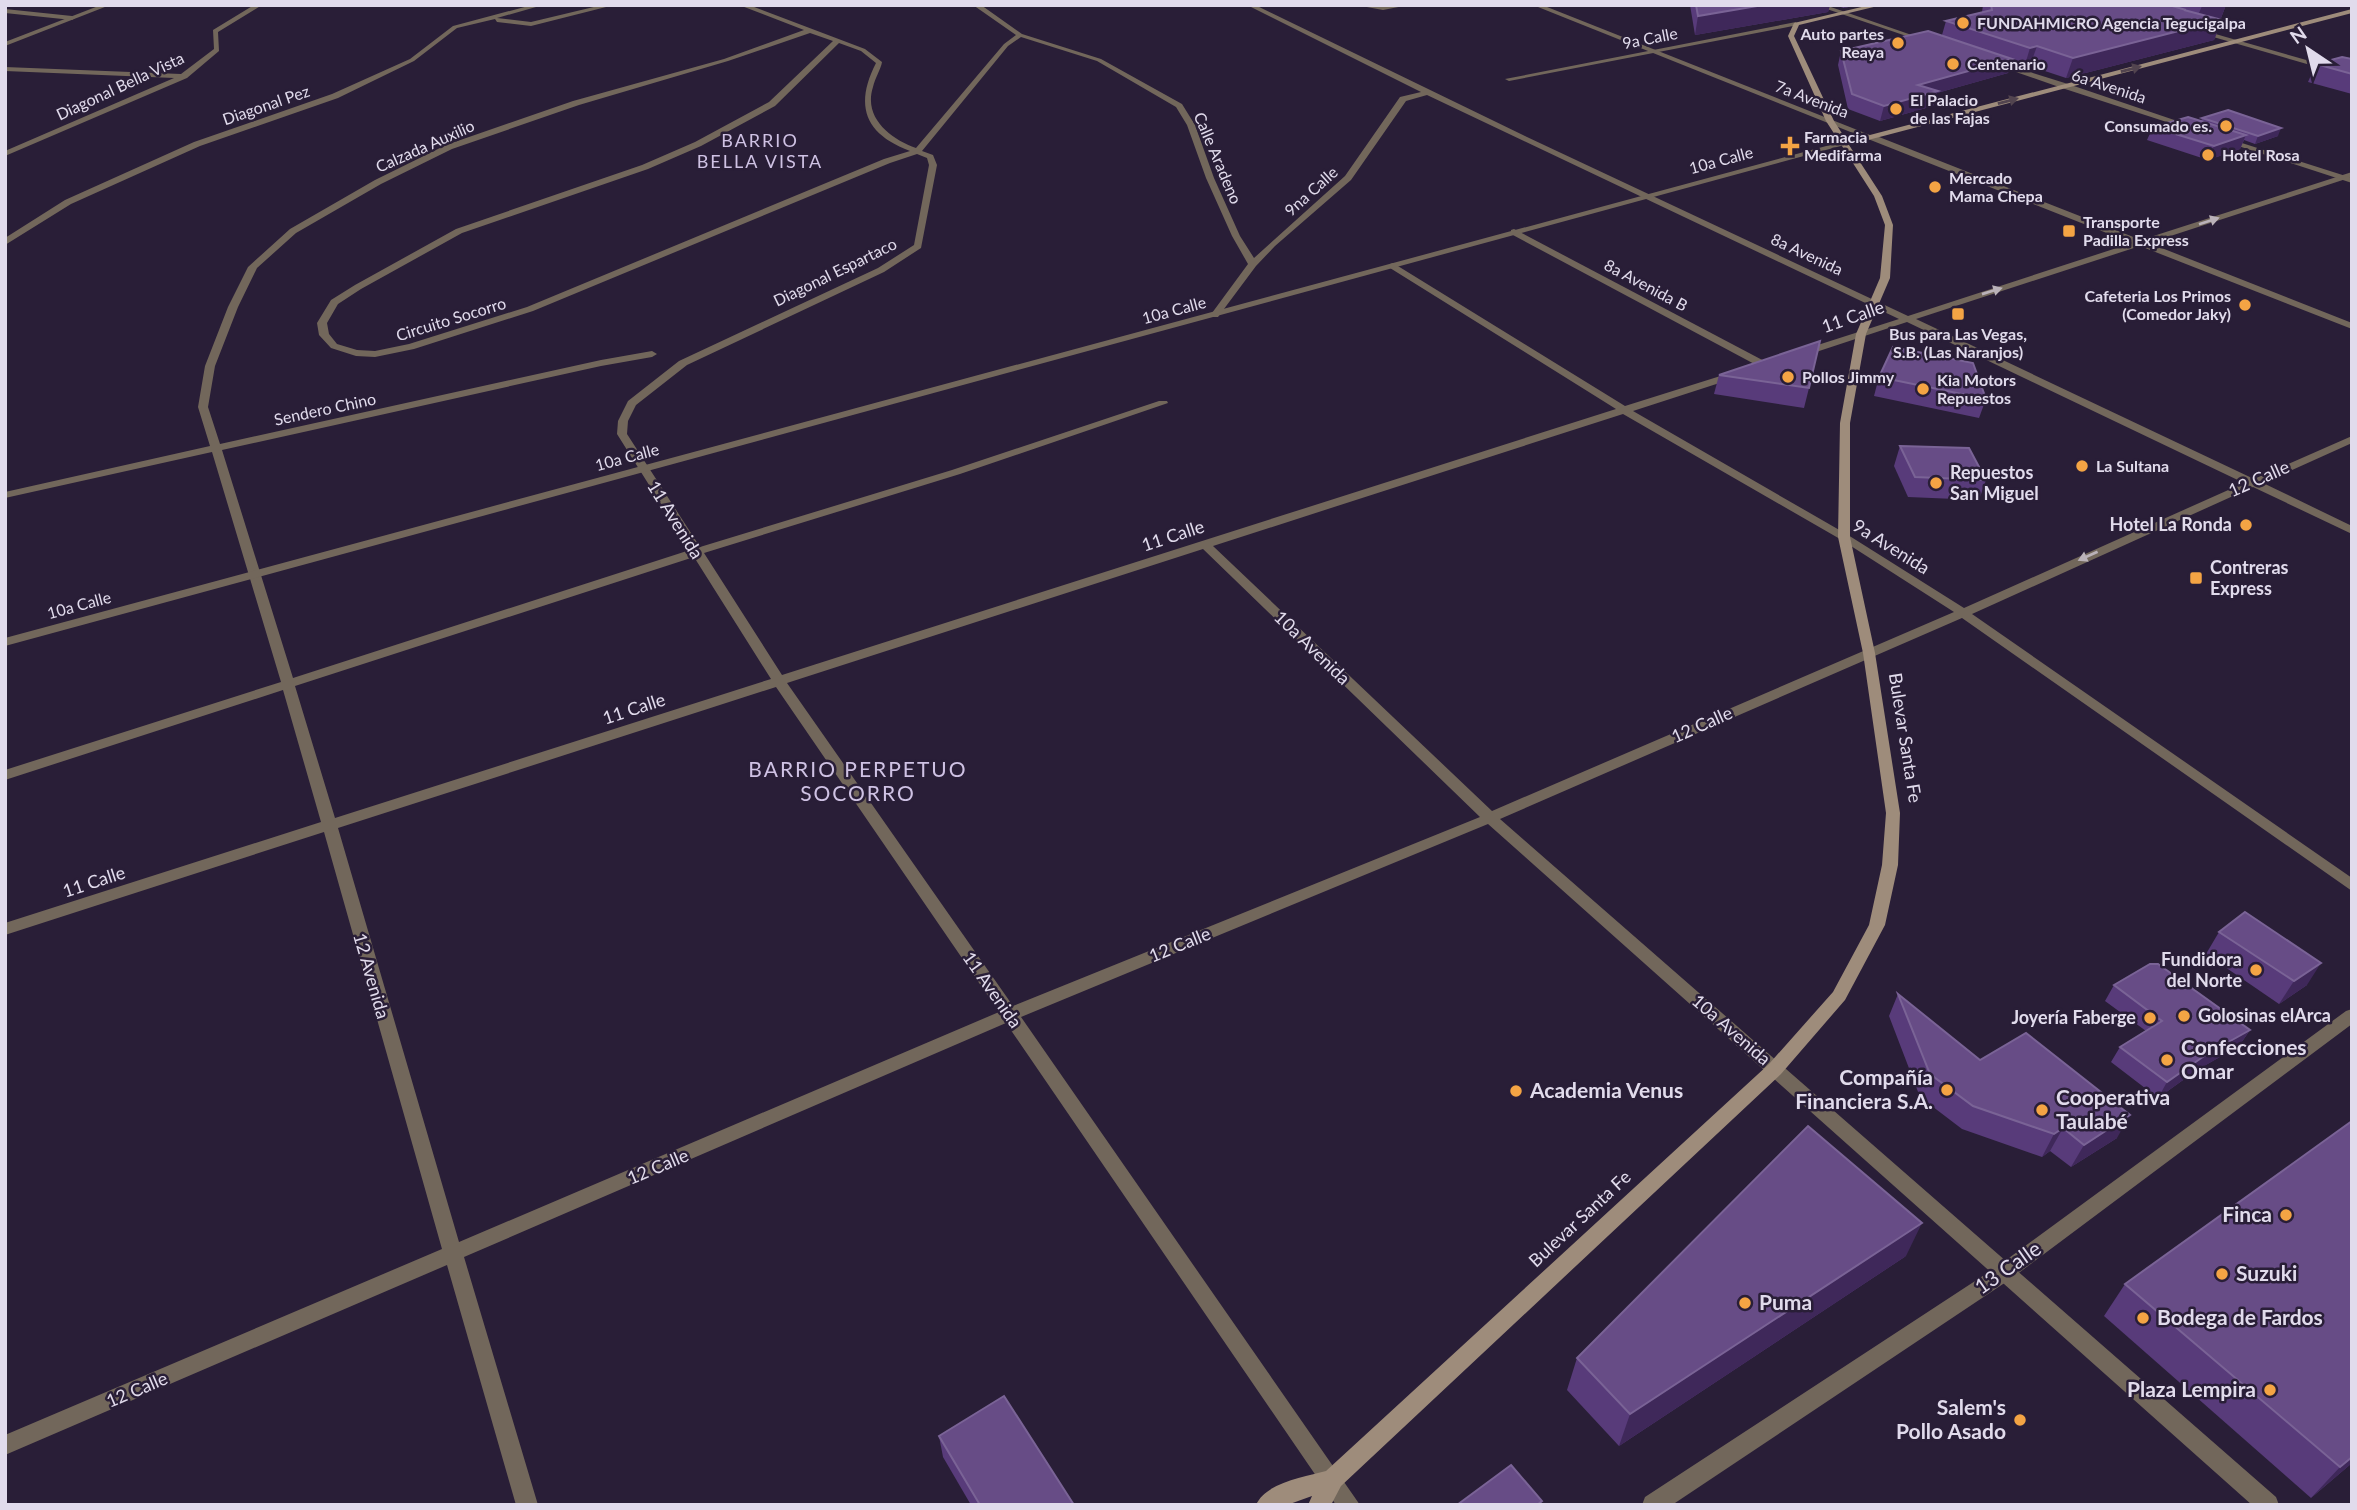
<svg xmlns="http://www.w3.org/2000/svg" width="2357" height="1510" font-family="Lato,sans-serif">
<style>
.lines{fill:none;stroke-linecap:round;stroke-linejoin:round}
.minor{fill:#72675b;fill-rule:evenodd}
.tertiary{fill:#72675b;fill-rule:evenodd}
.secondary{fill:#9e8c7b;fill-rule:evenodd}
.wall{fill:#583b7a}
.shaded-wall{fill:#3f285a}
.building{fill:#674c86;stroke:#7a6396;stroke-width:2}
.oneway{fill:#52444f}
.oneway2{fill:#bab2b9}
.poi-dot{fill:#f4a444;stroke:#291e37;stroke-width:2.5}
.labels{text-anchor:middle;stroke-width:5;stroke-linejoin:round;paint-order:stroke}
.far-poi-label{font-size:16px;font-weight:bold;fill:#e1dbec;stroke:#291e37;text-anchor:start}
.far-street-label{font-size:16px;fill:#e1dbec;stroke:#291e37}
.far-quarter-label{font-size:18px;letter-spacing:2px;fill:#cfc2e4;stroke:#291e37}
.street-label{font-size:18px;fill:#e1dbec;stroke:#291e37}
.poi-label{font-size:18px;font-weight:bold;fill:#e1dbec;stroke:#291e37;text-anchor:start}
.quarter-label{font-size:21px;letter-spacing:2px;fill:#cfc2e4;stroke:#291e37}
.near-poi-label{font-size:21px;font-weight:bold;fill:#e1dbec;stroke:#291e37;text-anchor:start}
.near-street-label{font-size:21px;fill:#e1dbec;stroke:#291e37}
</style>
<rect width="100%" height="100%" fill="#291e37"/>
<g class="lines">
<g class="minor">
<path d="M254 5H262L218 32 219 51 187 78 5 156V151L174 78 5 71V67L181 74 214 49 213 30Z"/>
<path d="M532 5H543L497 18 531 22 602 5H614L531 26 497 22 495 19 457 28 414 61 338 98 200 146 71 204 5 245V238L65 200 194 142 332 94 410 59 453 26Z"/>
<path d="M739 5H749L865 49 882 62C881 69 875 78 873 87 863 118 891 139 916 148L1004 44 1016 35 973 5H981L1022 34 1101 59 1182 104 1195 125 1214 178 1240 236 1254 258 1345 176 1400 97 1421 92 1247 5H1255L1527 137 1908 316 2132 243 1868 139V135H1874L2141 240 2352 172V177L2149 243 2352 323V329L2140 246 1916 319 2254 479 2352 436V443L2263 483 2352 526V534L2253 487 1972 614 2352 878V891L1962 618 1500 819 2276 1497 2279 1505H2252L1488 824 1021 1017 1360 1505H1336L1006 1023 464 1257 538 1505H516L447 1265 5 1455V1435L442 1249 324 832 5 935V923L321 822 283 690 5 780V770L281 682 212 452 5 498V492L210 446 198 407 205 366 228 307 248 267 290 229 375 180 446 145 573 101 724 59 804 30ZM810 33 833 41 769 102 695 142 642 165 456 229 355 285 331 300 317 323 319 335 331 348 356 356 375 357 414 349 533 311 890 163 917 154 927 158 929 165 914 245 878 268 679 361 628 401 618 421 617 434 690 550 293 678 222 450 601 366 652 357 657 354 652 351 601 360 220 444 208 407 215 366 238 307 257 268 296 233 381 184 452 149 579 105 728 61ZM1021 37 1097 61 1176 107 1187 125 1206 178 1232 236 1248 264 1212 313V317H1218L1256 266 1275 246 1351 180 1406 101 1427 95 1899 319 1799 351V355H1807L1907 322 2244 483 1964 608 1848 535 1633 411 1738 377V373H1730L1625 406 1393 263 1390 264V268L1616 409 782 675 704 553 960 474 1168 403 1167 401H1159L952 470 700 547 627 434 628 421 636 405 687 365 884 272 921 248 937 165 933 155 922 151 1008 46ZM839 43 861 51 876 63C854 106 865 134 910 151L884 159 527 307 409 344 375 351 357 350 337 344 329 334 327 323 338 304 361 289 462 233 648 169 701 146 775 106ZM1623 414 1840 539 1954 612 1492 811 1213 546ZM1203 549 1480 817 1013 1006 787 683ZM694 557 771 679 335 818 295 686ZM776 687 999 1012 459 1242 338 828Z"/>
<path d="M1356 5H1409L1383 10Z"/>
<path d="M1815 5H1825L1929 41 1924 42Z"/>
<path d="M5 9 72 16 75 18 72 20 5 13Z"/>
<path d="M1796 22 1798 25 1509 81 1505 79Z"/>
<path d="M2198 29 2352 73V77L2196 32Z"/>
<path d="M1992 60 2068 84 2069 86 2062 88 1990 63Z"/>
<path d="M1514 229 1768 363 1769 365 1760 367 1511 234V230Z"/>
</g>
<g class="tertiary">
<path d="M101 5H110L5 46V42Z"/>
<path d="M1533 5H1542L1875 137 1868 139Z"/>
<path d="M2062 84H2068L2192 126 2185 128 2062 88Z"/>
<path d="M2220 136 2352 178V183L2220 140Z"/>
<path d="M1841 142 1848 144 5 646V638Z"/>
<path d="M2352 1009V1024L2012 1278 1672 1505H1642L1645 1497 1998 1266 2346 1011Z"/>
</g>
<path class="secondary" d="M1870 5H1882L1799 25 1794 36 1834 121 1847 141 2352 9V13L1849 145 1882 196 1893 225 1890 278 1866 334 1850 423V537L1875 653 1900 813 1898 865 1885 925 1845 1000 1781 1074 1341 1486 1331 1505H1308L1312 1496 1287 1505H1256C1266 1482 1305 1477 1326 1471L1769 1064 1833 992 1869 925 1882 865 1886 813 1863 653 1838 537 1840 423 1856 334 1880 278 1885 225 1874 196 1826 121 1788 36 1794 23Z"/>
</g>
<g class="wall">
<path d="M1690 5H1830L1828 12 1695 35Z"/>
<path d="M1834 5H1858L1844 8Z"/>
<path d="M1983 5H2226L2221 18 2216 19 2222 20 2214 40 2066 78 2030 66 2024 68 2011 64 2008 73 1937 93 1933 106 1880 121 1848 109 1838 65 1841 51 1942 35 1946 21 1982 12Z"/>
<path d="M2352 59V94L2308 82 2316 64Z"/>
<path d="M2202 118 2278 136 2255 144 2244 140 2240 149 2208 160 2147 140 2153 127 2201 121Z"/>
<path d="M1719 375 1809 388 1804 408 1714 394Z"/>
<path d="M1879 377 1986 399 1979 418 1874 396Z"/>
<path d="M1900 446 1986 480 1979 500 1908 497 1894 466Z"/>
<path d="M2219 932 2307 985 2279 1004 2206 954Z"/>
<path d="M2114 985 2250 1030 2239 1046 2197 1070 2158 1098 2111 1062 2120 1047 2146 1031 2105 1001Z"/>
<path d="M1898 994 1980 1060 2117 1138 2071 1167 2050 1151 2042 1157 1962 1129 1920 1097 1889 1016Z"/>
<path d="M2352 1121V1463L2311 1498 2104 1316 2125 1284Z"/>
<path d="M1906 1256 1619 1446 1567 1390 1577 1358Z"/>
<path d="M939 1436 1074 1505H971L943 1457Z"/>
</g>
<g class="shaded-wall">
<path d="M1763 5H1830L1828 12 1695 35 1698 16Z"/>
<path d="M1845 5H1858L1844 8Z"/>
<path d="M2226 5 2221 18 2194 25 2202 6Z"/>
<path d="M2222 20 2214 40 2066 78 2073 58Z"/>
<path d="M2037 46 2030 66 2024 68 2030 48Z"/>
<path d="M2012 59 2008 73 1937 93 1933 106 1880 121 1884 106 1918 85Z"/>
<path d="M2281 128 2278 136 2255 144 2258 136Z"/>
<path d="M2246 135 2240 149 2208 160 2214 146Z"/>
<path d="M2321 963 2307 985 2279 1004 2294 981Z"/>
<path d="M2250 1030 2239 1046 2197 1070 2158 1098 2167 1082 2207 1054Z"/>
<path d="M2130 1115 2117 1138 2071 1167 2084 1145Z"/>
<path d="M2063 1128 2050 1151 2042 1157 2054 1134Z"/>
<path d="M1922 1223 1906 1256 1619 1446 1630 1414Z"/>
<path d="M2352 1457V1463L2311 1498 2340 1467Z"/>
</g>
<g class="building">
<path d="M1696 5H1763L1698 16Z"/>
<path d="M1991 5H2169L2186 10H2184L2222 20 2073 58 2037 46 2030 48 1946 21 1992 10Z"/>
<path d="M1928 31 2012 59 1918 85 1938 91 1884 106 1852 94 1841 51Z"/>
<path d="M2342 57 2352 59V74L2316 64Z"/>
<path d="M2228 110 2281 128 2258 136 2202 118Z"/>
<path d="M2188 117 2246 135 2214 146 2153 127Z"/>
<path d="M1820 341 1809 388 1719 375Z"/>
<path d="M1893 347 1973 363 1986 399 1879 377Z"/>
<path d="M1900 446 1969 448 1986 480 1915 477Z"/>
<path d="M2245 912 2321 963 2294 981 2219 932Z"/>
<path d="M2150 964H2158L2250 1030 2207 1054 2167 1082 2120 1047 2162 1021 2114 985Z"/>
<path d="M1898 994 1980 1060 2026 1033 2130 1115 2084 1145 2063 1128 2054 1134 1973 1106 1930 1074Z"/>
<path d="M2352 1121V1457L2340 1467 2125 1284Z"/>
<path d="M1808 1126 1922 1223 1630 1414 1577 1358Z"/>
<path d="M1004 1396 1074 1505H980L939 1436Z"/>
<path d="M1511 1465 1542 1501 1537 1505H1457Z"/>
</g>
<defs><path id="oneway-solid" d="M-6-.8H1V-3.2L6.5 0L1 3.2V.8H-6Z" transform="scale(1.75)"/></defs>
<g class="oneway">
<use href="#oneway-solid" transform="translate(2131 69) rotate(-15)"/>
<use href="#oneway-solid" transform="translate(2008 101) rotate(-15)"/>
</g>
<g class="oneway2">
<use href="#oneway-solid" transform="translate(2209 221) rotate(-18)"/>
<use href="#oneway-solid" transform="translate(1992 291) rotate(-17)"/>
<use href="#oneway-solid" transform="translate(2088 556) rotate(156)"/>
</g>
<g class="poi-dot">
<circle cx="1963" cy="23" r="7"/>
<circle cx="1898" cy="43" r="7"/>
<circle cx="1953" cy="64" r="7"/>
<circle cx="1896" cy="109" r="7"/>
<circle cx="2226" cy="126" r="7"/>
<path d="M1786.5 135.5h7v7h7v7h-7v7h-7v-7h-7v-7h7z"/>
<circle cx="2208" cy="155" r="7"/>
<circle cx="1935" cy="187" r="7"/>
<rect x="2062" y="224" width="14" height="14" rx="3.5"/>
<circle cx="2245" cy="305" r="7"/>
<rect x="1951" y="307" width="14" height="14" rx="3.5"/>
<circle cx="1788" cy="377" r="7"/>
<circle cx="1923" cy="389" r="7"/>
<circle cx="2082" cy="466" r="7"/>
<circle cx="1936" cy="483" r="7"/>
<circle cx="2246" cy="525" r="7"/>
<rect x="2189" y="571" width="14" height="14" rx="3.5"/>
<circle cx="2256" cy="970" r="7"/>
<circle cx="2184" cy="1016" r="7"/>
<circle cx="2150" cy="1018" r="7"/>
<circle cx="2167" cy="1060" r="7"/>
<circle cx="1947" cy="1090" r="7"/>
<circle cx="1516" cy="1091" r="7"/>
<circle cx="2042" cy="1110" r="7"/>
<circle cx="2286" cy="1215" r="7"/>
<circle cx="2222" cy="1274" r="7"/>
<circle cx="1745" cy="1303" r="7"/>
<circle cx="2143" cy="1318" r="7"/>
<circle cx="2270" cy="1390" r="7"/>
<circle cx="2020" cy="1420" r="7"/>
</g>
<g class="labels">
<g class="far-poi-label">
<text x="1977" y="29">FUNDAHMICRO Agencia Tegucigalpa</text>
<text x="1884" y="40" text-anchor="end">Auto partes<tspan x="1884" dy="18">Reaya</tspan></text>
<text x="1967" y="70">Centenario</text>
<text x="1910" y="106">El Palacio<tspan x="1910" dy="18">de las Fajas</tspan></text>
<text x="2212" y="132" text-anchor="end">Consumado es.</text>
<text x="1804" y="143">Farmacia<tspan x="1804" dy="18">Medifarma</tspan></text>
<text x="2222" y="161">Hotel Rosa</text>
<text x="1949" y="184">Mercado<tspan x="1949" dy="18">Mama Chepa</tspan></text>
<text x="2083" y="228">Transporte<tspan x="2083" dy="18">Padilla Express</tspan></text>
<text x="2231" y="302" text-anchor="end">Cafeteria Los Primos<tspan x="2231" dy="18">(Comedor Jaky)</tspan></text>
<text x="1958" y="340" text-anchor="middle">Bus para Las Vegas,<tspan x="1958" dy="18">S.B. (Las Naranjos)</tspan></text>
<text x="1802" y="383">Pollos Jimmy</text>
<text x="1937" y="386">Kia Motors<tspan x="1937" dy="18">Repuestos</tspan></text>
<text x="2096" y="472">La Sultana</text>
</g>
<g class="far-street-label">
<text transform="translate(1650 38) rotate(-11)" y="6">9a Calle</text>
<text transform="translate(120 86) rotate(-25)" y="6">Diagonal Bella Vista</text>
<text transform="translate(2109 86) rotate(18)" y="6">6a Avenida</text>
<text transform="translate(1812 99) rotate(21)" y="6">7a Avenida</text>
<text transform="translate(266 105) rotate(-19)" y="6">Diagonal Pez</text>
<text transform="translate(425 146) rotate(-24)" y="6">Calzada Auxilio</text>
<text transform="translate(1218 158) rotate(67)" y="6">Calle Aradeno</text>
<text transform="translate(1721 160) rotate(-15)" y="6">10a Calle</text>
<text transform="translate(1311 191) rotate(-42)" y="6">9na Calle</text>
<text transform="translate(1807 254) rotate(25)" y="6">8a Avenida</text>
<text transform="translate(835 272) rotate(-26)" y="6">Diagonal Espartaco</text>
<text transform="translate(1646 285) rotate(28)" y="6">8a Avenida B</text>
<text transform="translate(1174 310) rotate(-15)" y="6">10a Calle</text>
<text transform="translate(451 319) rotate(-17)" y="6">Circuito Socorro</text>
<text transform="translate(325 409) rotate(-12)" y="6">Sendero Chino</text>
<text transform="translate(627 457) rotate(-15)" y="6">10a Calle</text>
<text transform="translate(79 605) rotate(-15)" y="6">10a Calle</text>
</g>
<g class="far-quarter-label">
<text x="760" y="147">BARRIO<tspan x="760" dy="21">BELLA VISTA</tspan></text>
</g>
<g class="street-label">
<text transform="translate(1853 317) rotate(-19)" y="6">11 Calle</text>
<text transform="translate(2259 479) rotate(-24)" y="6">12 Calle</text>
<text transform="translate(675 520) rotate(58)" y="6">11 Avenida</text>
<text transform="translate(1173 536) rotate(-18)" y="6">11 Calle</text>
<text transform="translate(1891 547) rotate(32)" y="6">9a Avenida</text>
<text transform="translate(1312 648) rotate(44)" y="6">10a Avenida</text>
<text transform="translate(634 709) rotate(-18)" y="6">11 Calle</text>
<text transform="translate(1702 725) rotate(-24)" y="6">12 Calle</text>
<text transform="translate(1905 738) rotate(81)" y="6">Bulevar Santa Fe</text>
<text transform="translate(94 882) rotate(-18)" y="6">11 Calle</text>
<text transform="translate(1180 945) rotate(-22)" y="6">12 Calle</text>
<text transform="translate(371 976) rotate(74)" y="6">12 Avenida</text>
<text transform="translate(992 990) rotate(55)" y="6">11 Avenida</text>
<text transform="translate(1731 1030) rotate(41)" y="6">10a Avenida</text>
<text transform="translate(658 1167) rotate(-23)" y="6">12 Calle</text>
<text transform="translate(1580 1219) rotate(-43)" y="6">Bulevar Santa Fe</text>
<text transform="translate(137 1390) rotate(-23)" y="6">12 Calle</text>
</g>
<g class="poi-label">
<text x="1950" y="479">Repuestos<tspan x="1950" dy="21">San Miguel</tspan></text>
<text x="2232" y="531" text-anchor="end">Hotel La Ronda</text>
<text x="2210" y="574">Contreras<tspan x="2210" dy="21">Express</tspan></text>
<text x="2242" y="966" text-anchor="end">Fundidora<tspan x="2242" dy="21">del Norte</tspan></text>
<text x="2198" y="1022">Golosinas elArca</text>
<text x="2136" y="1024" text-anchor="end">Joyería Faberge</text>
</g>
<g class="quarter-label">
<text x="858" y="777">BARRIO PERPETUO<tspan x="858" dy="24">SOCORRO</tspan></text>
</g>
<g class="near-poi-label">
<text x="2181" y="1055">Confecciones<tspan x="2181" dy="24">Omar</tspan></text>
<text x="1933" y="1085" text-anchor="end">Compañía<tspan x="1933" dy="24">Financiera S.A.</tspan></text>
<text x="1530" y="1098">Academia Venus</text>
<text x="2056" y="1105">Cooperativa<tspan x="2056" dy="24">Taulabé</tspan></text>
<text x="2272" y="1222" text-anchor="end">Finca</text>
<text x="2236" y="1281">Suzuki</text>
<text x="1759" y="1310">Puma</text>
<text x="2157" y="1325">Bodega de Fardos</text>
<text x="2256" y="1397" text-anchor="end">Plaza Lempira</text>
<text x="2006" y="1415" text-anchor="end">Salem's<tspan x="2006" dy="24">Pollo Asado</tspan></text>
</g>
<g class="near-street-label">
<text transform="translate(2008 1268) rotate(-35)" y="7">13 Calle</text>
</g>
</g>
<rect width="2357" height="1510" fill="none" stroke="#e1dbec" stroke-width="14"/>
<g transform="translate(2308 49) rotate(325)" stroke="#291e37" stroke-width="5" paint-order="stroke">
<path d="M0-5L12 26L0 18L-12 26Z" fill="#e1dbec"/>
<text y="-10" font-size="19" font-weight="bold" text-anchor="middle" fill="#e1dbec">N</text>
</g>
</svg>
